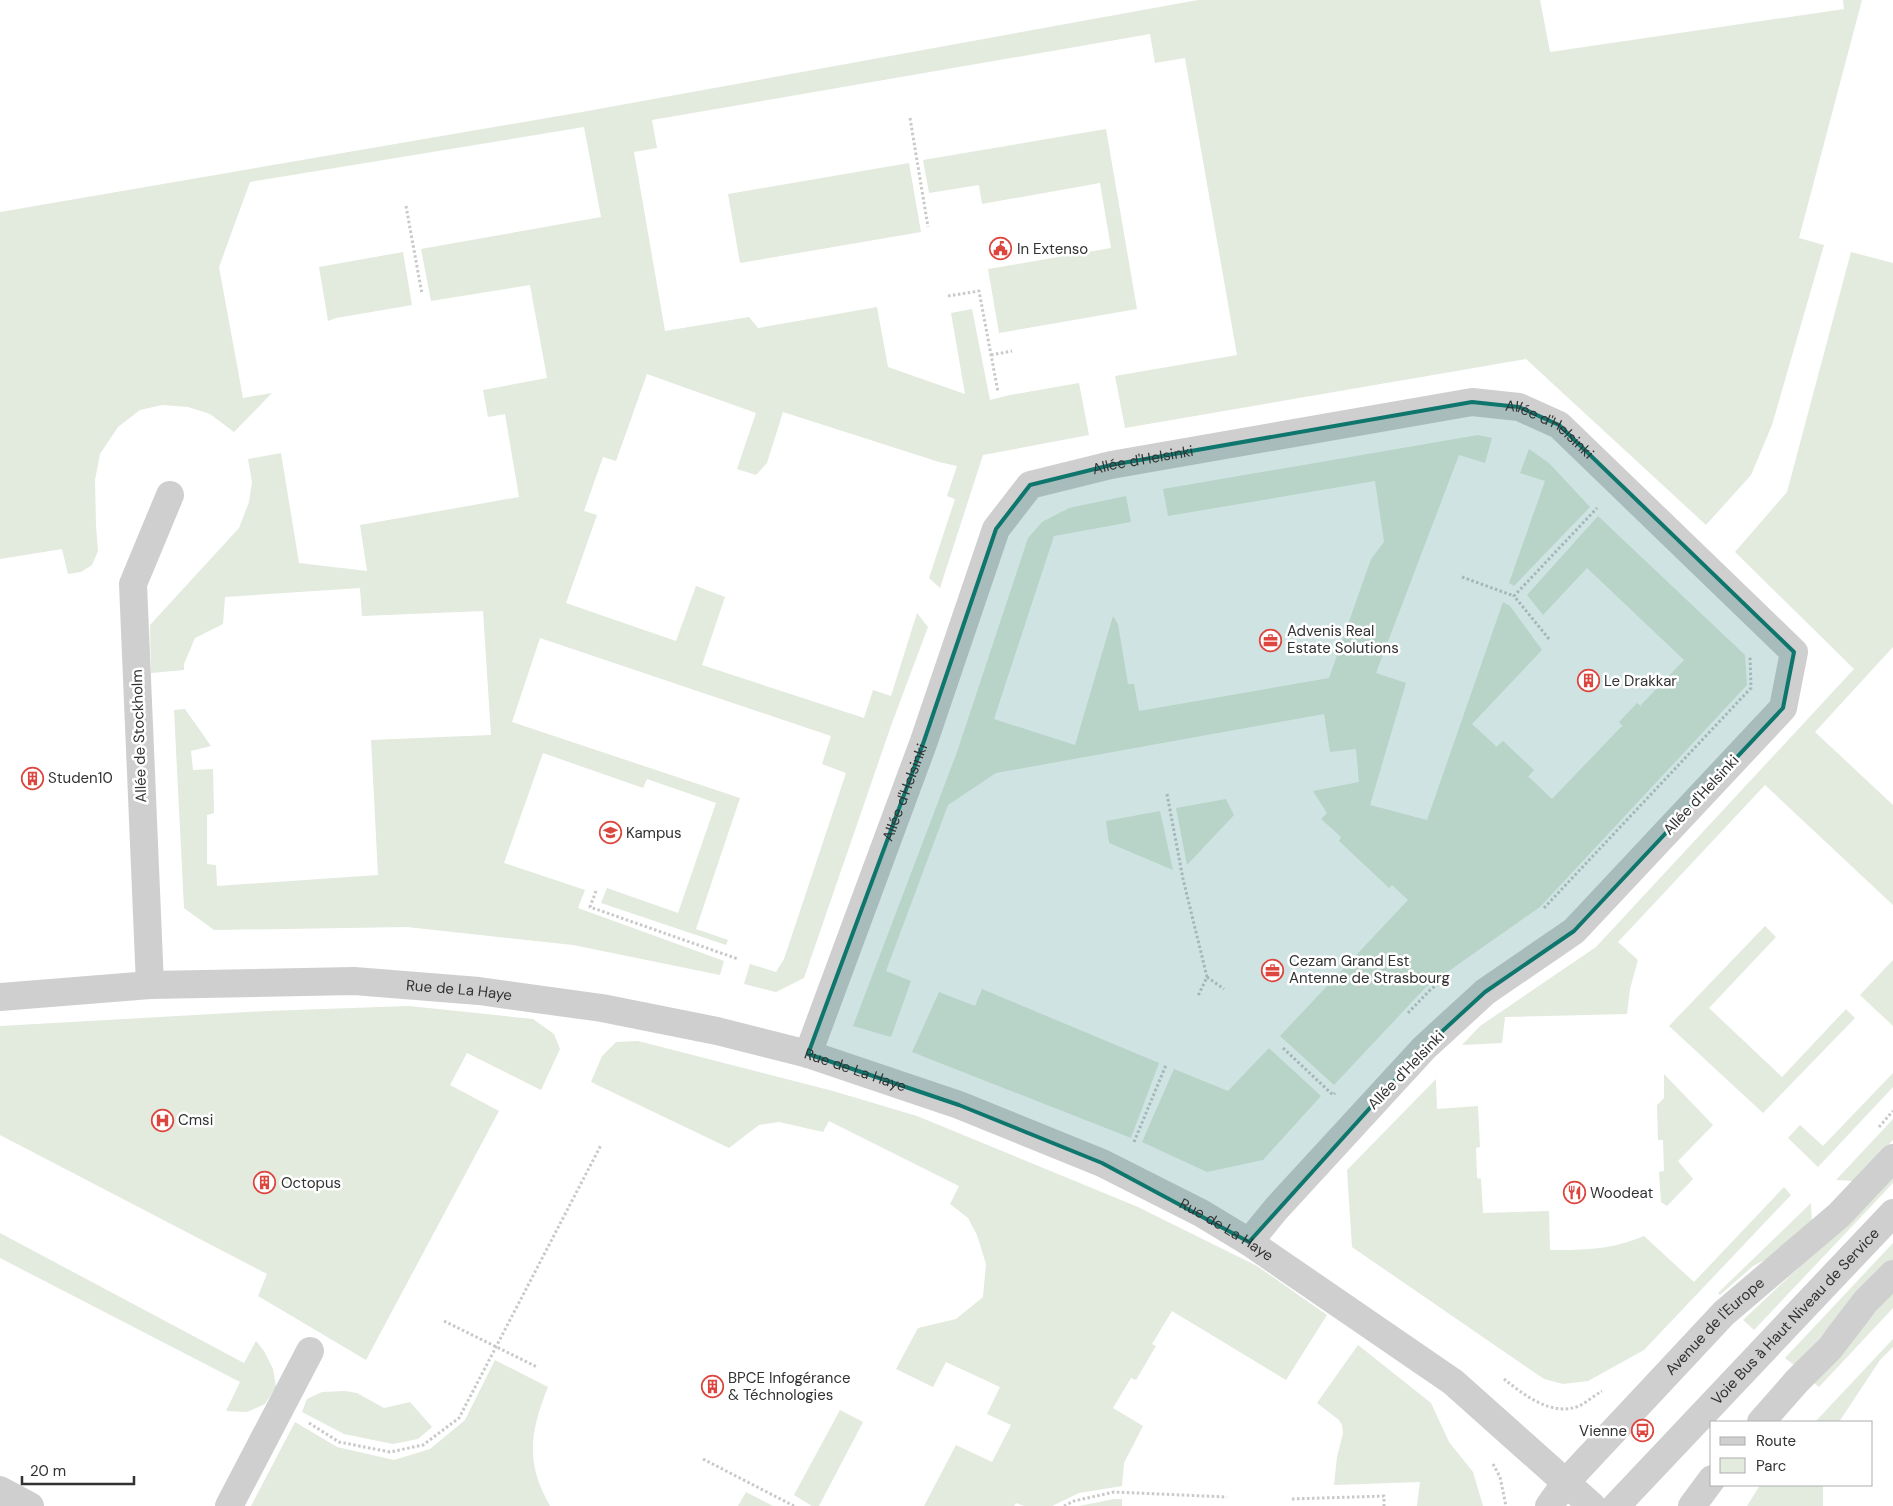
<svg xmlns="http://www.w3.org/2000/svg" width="1893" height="1506" font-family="'DM Sans',sans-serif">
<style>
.green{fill:#e3eade}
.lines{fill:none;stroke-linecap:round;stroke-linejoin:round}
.path{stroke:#c9c9c9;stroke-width:3;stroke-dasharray:2.5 2.5;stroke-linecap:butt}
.minor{stroke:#cfcfcf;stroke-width:28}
.marked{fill:#0f766e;fill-opacity:0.2;stroke:#0f766e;stroke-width:4;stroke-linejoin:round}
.labels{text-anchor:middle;stroke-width:5;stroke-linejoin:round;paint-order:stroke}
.poi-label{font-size:15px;fill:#323232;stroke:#fff;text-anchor:start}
.street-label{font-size:15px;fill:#323232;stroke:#fff}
</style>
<rect width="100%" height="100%" fill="#fff"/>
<g class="green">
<path d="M1198 0H1540L1550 52 1844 9 1843 0H1862L1799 238 1824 245 1772 425 1751 475 1706 525 1526 359 1125 428 1115 376 1237 355 1185 58 1155 63 1150 34 652 120 657 148 634 152 665 331 749 317 758 328 877 307 888 367 965 394 951 313 972 309 990 400 1010 395 1079 383 1089 435 983 455 940 588 929 578 955 499 947 496 957 466 939 462 783 412 767 463 756 475 737 469 756 413 647 374 616 461 603 457 584 511 597 515 566 603 676 641 696 586 725 597 702 665 864 718 873 690 891 696 917 613 928 627 892 723 804 978 776 992 744 984 750 964 776 972 784 959 846 773 822 764 831 736 540 638 512 722 740 798 696 929 728 940 726 945 601 903 607 888 678 913 716 803 647 779 643 788 543 753 504 863 585 890 578 908 724 961 720 975 573 945 407 927 214 930 184 908 174 710 185 709 211 746 191 751 193 770 213 769 214 813 207 815V864L216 865 217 886 378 875 371 740 491 735 483 611 362 616 360 588 225 597 223 624 195 638 184 664V670L151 673 150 625 239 528 249 502 252 482 248 459 281 453 299 563 367 571 360 525 519 497 505 414 488 417 483 390 547 378 530 285 431 301 421 249 601 217 584 127 250 182 219 267 243 398 272 393 234 432 210 414 188 407 162 405 140 410 118 427 100 454 95 480 96 526 98 551 92 565 81 572 68 574 62 549 0 559V212L582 112Z"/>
<path d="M1106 129 1137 309 999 333 988 269 1111 248 1100 183 982 204 979 185 929 193 923 160Z"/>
<path d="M909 163 921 232 740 263 728 194Z"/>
<path d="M403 252 412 305 336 318 328 321 319 267Z"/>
<path d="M1851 252 1893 263V647L1815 732 1893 805V905L1765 785 1618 942 1638 960 1630 989 1627 1014 1505 1017 1502 1043 1462 1045 1480 1026 1596 947 1854 669 1735 552 1787 492Z"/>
<path d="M1478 435 1492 438 1485 463 1459 455 1376 673 1406 683 1370 805 1427 820 1503 602 1510 606 1542 650 1472 724 1496 746 1495 748 1503 741 1534 770 1527 778 1529 777 1552 799 1621 727H1623L1619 722 1637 703 1642 707 1641 705 1684 660 1587 568 1543 615 1527 595 1598 516 1745 655 1747 685 1540 907 1426 987 1334 1085 1280 1036 1408 900 1392 885 1389 888 1339 841 1341 837 1321 819 1327 813 1313 791 1359 782 1356 749 1330 752 1324 714 996 773 948 805 886 971 911 981 891 1037 853 1026 957 752 1028 538 1042 522 1069 508 1126 496 1131 522 1054 536 994 719 1075 745 1113 616 1118 624 1128 684H1134L1139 711 1329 678 1371 559 1384 542 1375 481 1168 516 1163 489Z"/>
<path d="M1529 449 1549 463 1590 507 1514 586 1509 583 1545 481 1520 473Z"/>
<path d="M1226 799 1234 815 1187 865 1176 808Z"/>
<path d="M1160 811 1173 870 1109 843 1106 821Z"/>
<path d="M1765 926 1776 937 1709 1008 1782 1077 1846 1009 1855 1018 1763 1113 1669 1026Z"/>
<path d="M1893 960V1026L1860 995Z"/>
<path d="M982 989 1159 1063 1131 1138 912 1052 939 992 975 1006Z"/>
<path d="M409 1006 533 1019 554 1034 560 1049 541 1090 467 1053 450 1085 499 1111 366 1360 258 1296 267 1274 0 1135V1026L267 1011Z"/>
<path d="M638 1041 833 1091 917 1116 1138 1207 1257 1266 1327 1315 1286 1380 1172 1311 1152 1344 1156 1346 1136 1380 1131 1378 1113 1408 1143 1426 1124 1463 1122 1486 1079 1493 1052 1506H1024L1016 1503 1014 1506H924L956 1445 992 1462 1011 1425 987 1414 1000 1387 946 1362 933 1387 896 1369 918 1328 956 1319 983 1297 986 1264 977 1235 968 1218 950 1204 959 1186 829 1121 823 1132 779 1122 759 1125 729 1148 591 1082 602 1056 616 1042Z"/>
<path d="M1269 1048 1321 1096 1263 1160 1207 1172 1142 1142 1174 1069 1228 1091Z"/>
<path d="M1893 1073V1087L1818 1167 1788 1138 1800 1125 1823 1146Z"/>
<path d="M1664 1074 1713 1125 1678 1161 1693 1179 1667 1206 1661 1202 1659 1172 1664 1171 1663 1140H1658L1657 1105 1664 1098Z"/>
<path d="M1436 1079 1437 1109 1478 1106 1480 1147 1476 1148 1477 1178 1481 1179 1483 1213 1549 1211 1550 1250C1585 1250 1611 1250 1644 1236L1694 1282 1784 1187 1791 1195 1644 1350 1588 1381 1563 1384 1544 1379 1352 1247 1347 1170Z"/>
<path d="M1893 1119V1140L1854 1181 1836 1180Z"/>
<path d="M1893 1171V1183L1754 1330 1743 1320 1826 1242Z"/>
<path d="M1811 1203 1812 1226 1786 1249 1753 1266 1720 1295 1718 1293Z"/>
<path d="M0 1233 244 1363 256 1341 264 1351 273 1369 276 1387 265 1404 247 1412 226 1411 240 1382 0 1258Z"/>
<path d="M1893 1243V1260L1794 1365 1785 1358Z"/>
<path d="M1893 1292V1308L1819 1387 1813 1382Z"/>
<path d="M1893 1339V1347L1880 1360 1839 1422H1815Z"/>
<path d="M1358 1345 1431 1403 1449 1442 1473 1472 1483 1506H1417L1420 1482 1334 1485 1337 1457 1343 1433 1342 1425 1339 1420 1317 1403Z"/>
<path d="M495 1360 548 1387C530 1432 525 1462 550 1506H251L295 1422 337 1447 394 1460 430 1449 465 1420Z"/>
<path d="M345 1391 357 1393 384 1408 410 1402 432 1427 418 1439 393 1444 344 1434 302 1412 307 1399 322 1392Z"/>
<path d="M840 1410 863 1422 819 1506H812L794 1495Z"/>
<path d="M1760 1485H1823V1506H1747Z"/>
<path d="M746 1492 773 1506H738Z"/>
<path d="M1114 1499H1122V1506H1079Z"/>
</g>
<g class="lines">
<g class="path">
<path d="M910 118 928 227"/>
<path d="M406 206 422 294"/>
<path d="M948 296 979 291 998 392"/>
<path d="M991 355 1012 351"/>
<path d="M1462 577 1514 596"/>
<path d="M1549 639 1514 596 1597 508"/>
<path d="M1167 794 1183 879 1207 977 1198 996"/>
<path d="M596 891 590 907 738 959"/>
<path d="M1544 908 1751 688 1750 656"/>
<path d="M1207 977 1224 989"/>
<path d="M1408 1013 1431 989 1450 976"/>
<path d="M1283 1048 1333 1095 1335 1093"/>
<path d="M1879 1127 1893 1111"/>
<path d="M1134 1142 1166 1065"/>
<path d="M444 1321 537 1367"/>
<path d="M1504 1379C1524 1395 1552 1417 1579 1406 1587 1402 1595 1395 1602 1391"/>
<path d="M309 1423 339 1442 390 1452 423 1445 459 1418 601 1145"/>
<path d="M703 1459 794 1506"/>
<path d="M1493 1464 1500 1477 1506 1506"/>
<path d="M1292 1499 1384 1496V1506"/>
<path d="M1064 1506 1074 1501 1114 1492 1227 1497"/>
</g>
<g class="minor">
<path d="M150 985 133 584 170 495"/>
<path id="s1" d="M0 997 150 985 354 981 479 991 602 1008 717 1031 808 1054 959 1105 1102 1163 1201 1213 1249 1242 1453 1382 1592 1506"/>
<path id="s2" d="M808 1054 924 741 996 529 1030 485 1111 465 1472 402 1519 407 1559 425 1794 652 1783 708 1574 931 1485 992 1424 1048 1276 1209 1249 1242"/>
<path d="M1761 1422 1797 1381 1830 1348 1866 1301 1893 1274"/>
<path d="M0 1490 30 1506"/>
<path d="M229 1506 310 1351"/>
<path id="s3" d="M1549 1506 1566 1482 1724 1313 1839 1215 1893 1158"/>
<path id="s4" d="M1616 1506 1893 1213"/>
<path d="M1692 1506 1712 1479"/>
</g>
</g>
<path class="marked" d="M1472 402 1519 407 1559 425 1794 652 1783 708 1574 931 1485 992 1424 1048 1249 1242 1102 1163 959 1105 808 1054 924 741 996 529 1030 485 1111 465Z"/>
<defs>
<symbol id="civic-ring" viewBox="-11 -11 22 22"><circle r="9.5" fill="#fff" stroke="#dd453f" stroke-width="1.5"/><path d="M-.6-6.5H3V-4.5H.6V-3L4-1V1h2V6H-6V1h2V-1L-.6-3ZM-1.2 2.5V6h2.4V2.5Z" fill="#dd453f"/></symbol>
<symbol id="office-ring" viewBox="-11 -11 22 22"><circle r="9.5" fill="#fff" stroke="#dd453f" stroke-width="1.5"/><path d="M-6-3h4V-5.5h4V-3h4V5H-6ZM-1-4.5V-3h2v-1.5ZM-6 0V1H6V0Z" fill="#dd453f"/></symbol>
<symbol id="building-ring" viewBox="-11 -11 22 22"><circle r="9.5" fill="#fff" stroke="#dd453f" stroke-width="1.5"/><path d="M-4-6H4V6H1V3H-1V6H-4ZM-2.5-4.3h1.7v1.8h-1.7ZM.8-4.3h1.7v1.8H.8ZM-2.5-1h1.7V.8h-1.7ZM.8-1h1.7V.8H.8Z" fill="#dd453f"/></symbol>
<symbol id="university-ring" viewBox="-11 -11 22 22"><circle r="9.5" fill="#fff" stroke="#dd453f" stroke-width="1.5"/><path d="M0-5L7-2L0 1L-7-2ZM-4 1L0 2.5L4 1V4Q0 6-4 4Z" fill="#dd453f"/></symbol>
<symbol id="hospital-ring" viewBox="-11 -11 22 22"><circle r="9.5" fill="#fff" stroke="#dd453f" stroke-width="1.5"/><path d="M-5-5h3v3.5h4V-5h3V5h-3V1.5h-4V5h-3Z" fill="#dd453f"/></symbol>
<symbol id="restaurant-ring" viewBox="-11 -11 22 22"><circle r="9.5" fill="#fff" stroke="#dd453f" stroke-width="1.5"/><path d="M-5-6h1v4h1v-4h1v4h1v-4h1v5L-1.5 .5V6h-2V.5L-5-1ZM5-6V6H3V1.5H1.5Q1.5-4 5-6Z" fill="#dd453f"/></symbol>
<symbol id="bus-ring" viewBox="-11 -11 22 22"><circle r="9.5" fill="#fff" stroke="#dd453f" stroke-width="1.5"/><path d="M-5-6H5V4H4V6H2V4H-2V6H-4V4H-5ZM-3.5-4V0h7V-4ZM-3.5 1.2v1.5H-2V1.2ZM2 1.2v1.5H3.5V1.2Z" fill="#dd453f"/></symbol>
</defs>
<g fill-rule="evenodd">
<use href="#civic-ring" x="988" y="236" width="25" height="25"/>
<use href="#office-ring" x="1258" y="628" width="25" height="25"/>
<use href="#building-ring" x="1576" y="668" width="25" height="25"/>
<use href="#building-ring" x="20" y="766" width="25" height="25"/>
<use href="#university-ring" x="598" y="820" width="25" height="25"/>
<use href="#office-ring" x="1260" y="958" width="25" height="25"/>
<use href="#hospital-ring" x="150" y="1108" width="25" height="25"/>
<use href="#building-ring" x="252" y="1170" width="25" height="25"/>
<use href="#restaurant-ring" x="1562" y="1180" width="25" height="25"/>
<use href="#building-ring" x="700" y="1374" width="25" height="25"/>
<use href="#bus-ring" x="1630" y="1418" width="25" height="25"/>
</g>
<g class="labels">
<g class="poi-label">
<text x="1017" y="254">In Extenso</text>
<text x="1287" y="636">Advenis Real<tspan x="1287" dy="17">Estate Solutions</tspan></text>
<text x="1604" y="686">Le Drakkar</text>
<text x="48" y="783">Studen10</text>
<text x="626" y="838">Kampus</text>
<text x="1289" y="966">Cezam Grand Est<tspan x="1289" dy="17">Antenne de Strasbourg</tspan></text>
<text x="178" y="1125">Cmsi</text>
<text x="281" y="1188">Octopus</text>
<text x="1590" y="1198">Woodeat</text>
<text x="728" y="1383">BPCE Infogérance<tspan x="728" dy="17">&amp; Téchnologies</tspan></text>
<text x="1627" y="1436" text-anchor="end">Vienne</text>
</g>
<g class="street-label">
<text dy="5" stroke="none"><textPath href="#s2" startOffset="1148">Allée d'Helsinki</textPath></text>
<text dy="5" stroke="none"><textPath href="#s2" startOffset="729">Allée d'Helsinki</textPath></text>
<text transform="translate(139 736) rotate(-92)" y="5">Allée de Stockholm</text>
<text dy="5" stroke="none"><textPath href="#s2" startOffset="279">Allée d'Helsinki</textPath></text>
<text transform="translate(1701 795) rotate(-47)" y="5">Allée d'Helsinki</text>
<text dy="5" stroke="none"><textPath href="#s1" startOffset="460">Rue de La Haye</textPath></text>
<text dy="5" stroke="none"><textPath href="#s1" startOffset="865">Rue de La Haye</textPath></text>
<text transform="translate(1406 1070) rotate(-46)" y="5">Allée d'Helsinki</text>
<text dy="5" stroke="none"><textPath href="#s1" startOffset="1270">Rue de La Haye</textPath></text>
<text dy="5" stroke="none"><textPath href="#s4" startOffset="261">Voie Bus à Haut Niveau de Service</textPath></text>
<text dy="5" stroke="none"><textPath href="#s3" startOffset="245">Avenue de l'Europe</textPath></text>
</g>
</g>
<rect x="1710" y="1421" width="162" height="65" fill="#ffffff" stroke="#adadad"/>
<rect x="1720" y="1437" width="25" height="8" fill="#cfcfcf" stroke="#adadad"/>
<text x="1756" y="1446" font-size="15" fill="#323232">Route</text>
<rect x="1720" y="1458" width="25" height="15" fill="#e3eade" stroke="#adadad"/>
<text x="1756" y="1471" font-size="15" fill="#323232">Parc</text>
<path d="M22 1476v8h112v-8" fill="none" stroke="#323232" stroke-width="2.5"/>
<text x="30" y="1476" font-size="15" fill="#323232" stroke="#ffffff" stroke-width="4" paint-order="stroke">20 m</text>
</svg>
